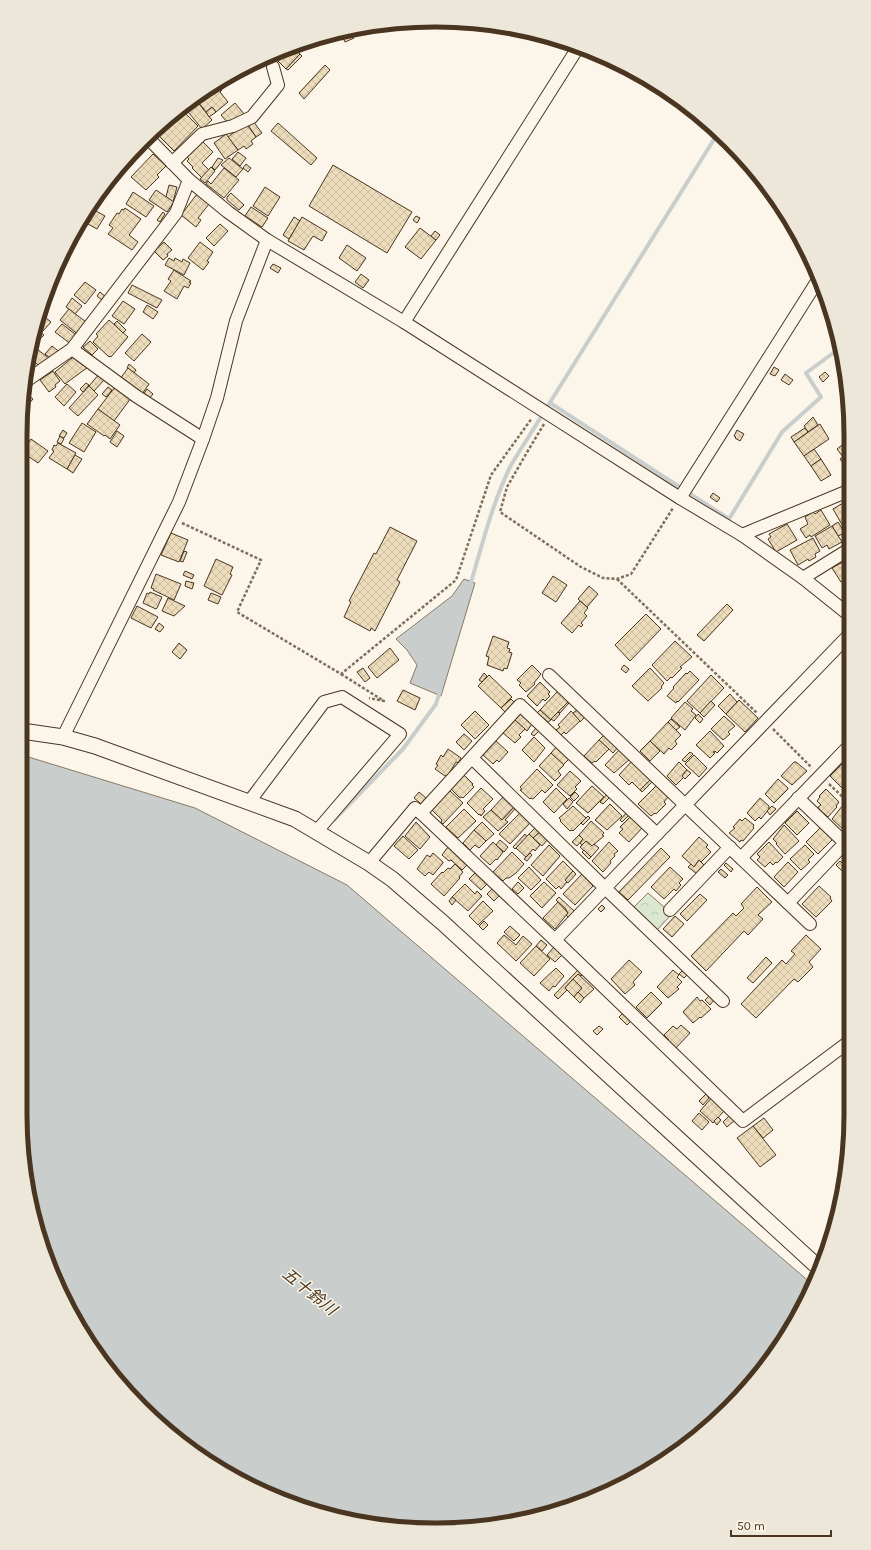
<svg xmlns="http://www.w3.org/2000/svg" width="871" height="1550" font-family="Karla,'Noto Sans JP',sans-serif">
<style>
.park{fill:url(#park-crowns);stroke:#887966}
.water{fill:#c9cecd;stroke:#887966}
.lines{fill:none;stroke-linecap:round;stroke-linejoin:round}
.stream{stroke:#c9cecd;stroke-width:4}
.building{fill:url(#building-cross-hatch);stroke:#4a3520}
.minor-casing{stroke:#4a3520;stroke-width:14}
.tertiary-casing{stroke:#4a3520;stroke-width:17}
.path{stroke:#7f6f5c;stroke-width:2.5;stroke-dasharray:3 2;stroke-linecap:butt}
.minor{stroke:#fbf6e9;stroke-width:12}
.tertiary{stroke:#fbf6e9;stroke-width:15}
.labels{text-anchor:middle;stroke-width:3;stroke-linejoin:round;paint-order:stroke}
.water-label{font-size:16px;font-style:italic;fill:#4a3520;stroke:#fbf6e9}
.rim{fill:none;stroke:#4a3520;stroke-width:5}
</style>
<defs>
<pattern id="park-crowns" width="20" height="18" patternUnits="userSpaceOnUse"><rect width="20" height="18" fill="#dce7d0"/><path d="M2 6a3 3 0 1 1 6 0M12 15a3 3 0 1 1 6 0" fill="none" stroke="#bec7b2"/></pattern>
<pattern id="building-cross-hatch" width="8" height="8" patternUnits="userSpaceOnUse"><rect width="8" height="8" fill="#ecdcbc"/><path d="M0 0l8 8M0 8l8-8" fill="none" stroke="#ccbda1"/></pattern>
</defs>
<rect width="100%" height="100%" fill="#fbf6e9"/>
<g class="park">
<path d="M115 174 120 178 80 226 78 224Z"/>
<path d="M648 893 672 914 656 931 633 908Z"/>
</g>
<g class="water">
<path d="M464 579 475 583 441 696 410 683 417 665 407 650 396 639 452 596Z"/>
<path d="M22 755 195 808 347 885 812 1284 795 1322 748 1388 709 1427 643 1474 594 1498 517 1522 462 1529 381 1526 328 1516 252 1487 204 1460 142 1408 106 1367 63 1298 42 1248 24 1169Z"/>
</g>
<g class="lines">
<g class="stream">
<path d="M550 403 729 519 782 432 821 397 806 373 840 348"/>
<path d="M470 586C482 545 492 504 511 465L718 133"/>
<path d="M334 820 403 749 436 704 440 691"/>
</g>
</g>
<g class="building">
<path d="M350 31 354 38 345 42 340 32Z"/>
<path d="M293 47 300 54 286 69 272 55Z"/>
<path d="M300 54 302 56 288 70 286 69Z"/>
<path d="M325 65 330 70 304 99 299 93Z"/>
<path d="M217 84 222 90 220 92 228 102 216 112 212 107 206 112 195 98 186 104Z"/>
<path d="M195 99 212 120 202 129 185 108Z"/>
<path d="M235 103 245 115 228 123 221 115Z"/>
<path d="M212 107 216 112 209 117 206 112Z"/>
<path d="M182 110 198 126 174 151 157 134Z"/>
<path d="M253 121 262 133 256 137 248 125Z"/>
<path d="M246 123 256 137 251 141 253 144 246 149 244 146 238 150 228 137Z"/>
<path d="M278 123 317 158 311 165 271 131Z"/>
<path d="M226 134 238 150 225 159 214 143Z"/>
<path d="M202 141 213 152 202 163 209 170 202 178 192 168 193 167 187 161 189 159 187 157Z"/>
<path d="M238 152 246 158 240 166 232 159Z"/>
<path d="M153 154 166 166 157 175 159 177 146 190 131 177Z"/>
<path d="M127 158 133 164 122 175 117 170Z"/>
<path d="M218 158 223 160 215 170 212 167Z"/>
<path d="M229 158 243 169 236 177 221 165Z"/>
<path d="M246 164 251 168 248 172 243 168Z"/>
<path d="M333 165 412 212 387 253 309 206Z"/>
<path d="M211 167 215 171 205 183 200 179Z"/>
<path d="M224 168 239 180 224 198 206 184 208 181 211 184Z"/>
<path d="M169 185 177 187 173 202 166 197Z"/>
<path d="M265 187 280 197 268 216 253 206Z"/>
<path d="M156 190 174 202 167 212 149 200Z"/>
<path d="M133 192 154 206 146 217 126 204Z"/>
<path d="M231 193 244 205 239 210 227 200V197Z"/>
<path d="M197 194 209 204 198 218 201 220 196 227 181 215Z"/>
<path d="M251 207 268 218 262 227 245 216Z"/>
<path d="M125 208 141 219 129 235 138 242 132 250 108 234 113 228 109 225 117 213 119 214 122 209 124 210Z"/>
<path d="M96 211 105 216 97 229 88 224Z"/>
<path d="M163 212 165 214 160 222 157 220Z"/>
<path d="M416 216 420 218 417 223 413 220Z"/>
<path d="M294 217 300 221 289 239 283 235Z"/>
<path d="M302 217 327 232 322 241 313 236 304 250 288 241Z"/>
<path d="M220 224 228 231 214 246 206 238Z"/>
<path d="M420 228 436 240 421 259 405 247Z"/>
<path d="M435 231 440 235 436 240 431 236Z"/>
<path d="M164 242 172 250 167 254 168 256 163 260 154 251Z"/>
<path d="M200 242 213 252 207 261 209 262 203 270 188 258Z"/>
<path d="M347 245 366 258 357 271 339 258Z"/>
<path d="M169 258 174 261 175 258 182 262 183 259 190 263 184 275 165 265Z"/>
<path d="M273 264 281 268 278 273 270 268Z"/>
<path d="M174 270 191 281 189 282 191 283 188 288 184 286 177 299 164 291 171 281 168 279Z"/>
<path d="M361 274 369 280 363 288 355 282Z"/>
<path d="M85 282 96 290 85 304 74 295Z"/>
<path d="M132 285 162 300 157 308 128 293Z"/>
<path d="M100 292 107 298 104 302 97 296Z"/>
<path d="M72 298 82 306 75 314 66 307Z"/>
<path d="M123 301 135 309 124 324 112 316Z"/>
<path d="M147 305 158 312 153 319 143 312Z"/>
<path d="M69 309 86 322 80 336 60 320Z"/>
<path d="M40 313 51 322 43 331 37 326Z"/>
<path d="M109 320 128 337 111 357 110 356 109 357 93 342 98 336 96 334Z"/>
<path d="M117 321 126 330 123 333 114 324Z"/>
<path d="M62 324 79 337 72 345 55 332Z"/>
<path d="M37 326 43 331 41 333 44 335 39 340 37 338 34 342Z"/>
<path d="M142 334 151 342 134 361 125 353Z"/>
<path d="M90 341 98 349 92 355 83 347Z"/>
<path d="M33 346 50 359 43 369 31 359Z"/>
<path d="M52 346 61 353 54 361 45 354Z"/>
<path d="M77 354 88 367 65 384 55 372Z"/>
<path d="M129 364 136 370 134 373 127 368Z"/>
<path d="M774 367 779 370 775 376 770 374Z"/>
<path d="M128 368 149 384 142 394 120 379Z"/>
<path d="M53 371 60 381 55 385 56 387 49 392 40 380Z"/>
<path d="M825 372 829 376 823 382 819 377Z"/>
<path d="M100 373 105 379 94 391 89 386Z"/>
<path d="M785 374 793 380 789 385 781 380Z"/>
<path d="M86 383 89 385 83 392 80 389Z"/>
<path d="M67 384 76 392 64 406 55 397Z"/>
<path d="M89 386 98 395 78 416 69 408Z"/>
<path d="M108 387 112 390 106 397 102 394Z"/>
<path d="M115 387 131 398 114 421 98 409Z"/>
<path d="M147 389 153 394 149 399 143 395Z"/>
<path d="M24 392 33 399 21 413V409Z"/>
<path d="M98 409 120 425 110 439 105 435 104 436 87 424Z"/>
<path d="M813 417 818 425 808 432 804 426Z"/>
<path d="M82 423 96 432 84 452 69 443Z"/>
<path d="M820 424 829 439 804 456 794 442Z"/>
<path d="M805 428 808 432 794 442 791 437Z"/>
<path d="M63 430 67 433 64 438 59 436Z"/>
<path d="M737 430 744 434 740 441 735 438 736 437 734 436Z"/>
<path d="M117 431 124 436 117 447 110 442Z"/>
<path d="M60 436 64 439 61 444 57 442Z"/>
<path d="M24 438 28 440 21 449V443Z"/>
<path d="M31 439 48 451 38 463 22 452Z"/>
<path d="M846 442 848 444V470L840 459 843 457 837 449Z"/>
<path d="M58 443 76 453 67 469 49 458 54 451 52 450 54 445 56 446Z"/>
<path d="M814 449 821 459 811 466 804 456Z"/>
<path d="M75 455 82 459 73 473 67 469Z"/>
<path d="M821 459 831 475 821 481 811 466Z"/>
<path d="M713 493 720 498 717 502 710 497Z"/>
<path d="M848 500V535L833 509Z"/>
<path d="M821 510 830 525 811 537 810 535 806 538 800 529 808 524 805 517 813 512 815 514Z"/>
<path d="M838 522 845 533 838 536 832 526Z"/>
<path d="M787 524 797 540 776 552 768 539 771 537 769 534Z"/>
<path d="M832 526 842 542 829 549 827 545 822 548 815 536Z"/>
<path d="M390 527 417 541 397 580 400 582 375 631 371 628 370 631 344 617 351 602 349 601 374 553 376 554Z"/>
<path d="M171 533 188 540 179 562 161 555Z"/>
<path d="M813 538 820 551 815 554 816 557 809 561 808 559 798 565 790 550Z"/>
<path d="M184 551 187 552 183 562 180 561Z"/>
<path d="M216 559 233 567 230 574 232 575 222 595 204 586Z"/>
<path d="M843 562 848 571V578L841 582 832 568Z"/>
<path d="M185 571 194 575 192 579 183 575Z"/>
<path d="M156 574 181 584 174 600 153 590 154 589 151 588Z"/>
<path d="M553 576 567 585 556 602 542 593Z"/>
<path d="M848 578V590H847L842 582Z"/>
<path d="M186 581 194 583 192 589 185 586Z"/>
<path d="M589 586 598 594 587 607 578 599Z"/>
<path d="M150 592 162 597 157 608 156 609 143 603 147 593 149 594Z"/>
<path d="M211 593 221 597 218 604 208 600Z"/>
<path d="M168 598 185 606 174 616 162 611Z"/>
<path d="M580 601 588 608 584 613 587 616 581 623 583 625 581 627 579 625 572 633 561 623Z"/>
<path d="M727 604 733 610 704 641 697 635Z"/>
<path d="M137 606 158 617 151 628 131 618Z"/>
<path d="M646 614 661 629 630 661 615 645Z"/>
<path d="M159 623 164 627 160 632 155 629Z"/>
<path d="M493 636 509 642 507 648 510 649 509 652 512 653 507 669 504 668 503 671 487 665 489 657 486 656Z"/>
<path d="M675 641 692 657 680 667 682 668 672 678 671 677 667 681 652 665Z"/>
<path d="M179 643 187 650 180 659 172 652Z"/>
<path d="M390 648 399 660 377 678 368 667Z"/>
<path d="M532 665 541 674 534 683 535 684 526 692 519 685 521 683 517 680Z"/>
<path d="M624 665 629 669 626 673 621 669Z"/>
<path d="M363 668 370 678 365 682 357 672Z"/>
<path d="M650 668 664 683 661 687 662 688 648 701 632 686Z"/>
<path d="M690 671 699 680 678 702 677 701 676 703 667 696 674 688 673 687 686 673 687 674Z"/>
<path d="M484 673 487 676 482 682 479 680Z"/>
<path d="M489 675 512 697 501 708 478 686Z"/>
<path d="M711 675 724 688 700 713 687 701Z"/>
<path d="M540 682 550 692 548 694 550 696 545 701 543 699 537 706 527 696Z"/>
<path d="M403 690 420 698 415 710 397 701Z"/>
<path d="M558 691 569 701 551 720 540 710Z"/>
<path d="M730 694 737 702 726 714 718 706Z"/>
<path d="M511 699 515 703 506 713 501 708Z"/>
<path d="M739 700 758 718 745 732 726 714Z"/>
<path d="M569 701 570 702 560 713 558 712Z"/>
<path d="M711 701 715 705 704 717 700 713Z"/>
<path d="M685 702 693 709 691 711 696 715 685 730 671 718Z"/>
<path d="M578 709 586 716 580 722 573 713Z"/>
<path d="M540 710 551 720 548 722 537 713Z"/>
<path d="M475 711 489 725 475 739 461 725Z"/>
<path d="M571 711 580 721 566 734 564 732 561 735 556 730 560 727 558 725Z"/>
<path d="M558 712 560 714 554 721 551 719Z"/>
<path d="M521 714 532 724 527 731 515 720Z"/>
<path d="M698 714 703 719 700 723 695 718Z"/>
<path d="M724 716 735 726 728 732 730 734 723 740 711 729Z"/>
<path d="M671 719 680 727 676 730 668 722Z"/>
<path d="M515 720 525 729 519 735 521 737 515 743 503 733Z"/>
<path d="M668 722 681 735 675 741 677 744 671 750 669 748 664 754 650 741Z"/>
<path d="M537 727 540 730 534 736 531 734Z"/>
<path d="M710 731 724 746 717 753 715 751 713 752 715 753 710 758 696 745Z"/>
<path d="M464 734 472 741 464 750 456 742Z"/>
<path d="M605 734 619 746 613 753 599 740Z"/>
<path d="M534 737 545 748 534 762 522 750Z"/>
<path d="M599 740 609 749 596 762 595 761 592 763 584 756Z"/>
<path d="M496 741 508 752 499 762 497 760 493 764 483 755Z"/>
<path d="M650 741 660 751 650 761 640 751Z"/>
<path d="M557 746 570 758 563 765 551 753Z"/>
<path d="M448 749 461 758 458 763 456 762 448 775 445 776 435 769 438 765 436 764 441 755 443 757Z"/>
<path d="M620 749 631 758 614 773 605 765Z"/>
<path d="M690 752 693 754 685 762 682 760Z"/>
<path d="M551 753 564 765 558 771 561 775 555 781 539 766Z"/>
<path d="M694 755 707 768 699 777 685 764Z"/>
<path d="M849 758V778L844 783 846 785 842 788 830 776 847 759Z"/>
<path d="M632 761 651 779 640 790 632 782 629 785 619 775Z"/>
<path d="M679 762 687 770 682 776 684 777 676 785 667 776Z"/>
<path d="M794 762H796L807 771 792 785 781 776Z"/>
<path d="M537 769 553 785 545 793 542 790 533 799 531 798 530 799 520 790 522 789 520 787Z"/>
<path d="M687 770 691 773 685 779 682 776Z"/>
<path d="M570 771 581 781 575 787 577 789 570 796 557 785Z"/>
<path d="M464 775 473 784 472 785 474 787 463 798 462 797 460 798 451 789Z"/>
<path d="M651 779 653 781 642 792 640 790Z"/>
<path d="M778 779 788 788V789L774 803 765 794Z"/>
<path d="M592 786 604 797 588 813 576 803Z"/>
<path d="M656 786 668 797 664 802 666 804 656 814 655 813 651 816 638 804Z"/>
<path d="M481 788 493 799 483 809 485 811 481 816 480 814 479 815 467 803Z"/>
<path d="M556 788 567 799 554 813 543 802Z"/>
<path d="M826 789 839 802 836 806 837 807 828 817 820 810 818 807 821 805 817 801 820 797 819 796Z"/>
<path d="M449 790 463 803 443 824 441 822 442 820 432 810 434 808 433 807Z"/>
<path d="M419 792 426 798 421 804 414 798Z"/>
<path d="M575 792 579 796 574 801 570 797Z"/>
<path d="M607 794 610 797 603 804 600 802Z"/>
<path d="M503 797 514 807 502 820 491 810Z"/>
<path d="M569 798 573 802 567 809 563 804Z"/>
<path d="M760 798 769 806V809L761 819 759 817 755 821 747 813Z"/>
<path d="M610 804 622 816 607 830 595 820Z"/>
<path d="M843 805 849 810V827L845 831 832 819Z"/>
<path d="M573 806 586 818 573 831 572 830 570 831 560 821 561 820 559 818Z"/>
<path d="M772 806 776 809 770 815 767 811Z"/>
<path d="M514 807 515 809 505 820 508 822 498 831 483 817 491 810 502 820Z"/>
<path d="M464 809 476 821 458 838 446 827Z"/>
<path d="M797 811 809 823 797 835 785 823Z"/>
<path d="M627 812 629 815 622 822 620 820Z"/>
<path d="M520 813 530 823 510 844 499 834Z"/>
<path d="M588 816 590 818 583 825 581 823Z"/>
<path d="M631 816 643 827 629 842 619 833 623 829 620 827Z"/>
<path d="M745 818 754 825 753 827 754 828 743 841 741 840 740 842 729 833 735 828 733 827 740 819 742 821Z"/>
<path d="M591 821 604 833 602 835 604 836 592 846 586 841 582 845 580 843 583 839 579 835Z"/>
<path d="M416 822 430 837 420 849 405 836Z"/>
<path d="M482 822 494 834 486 841 474 830Z"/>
<path d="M784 825 799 841 785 854 776 844 777 843 773 839Z"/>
<path d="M821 827 832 838V840L818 854 806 842Z"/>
<path d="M535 828 540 832 533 838 529 834Z"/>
<path d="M474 830 486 841 479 848 475 845 470 850 463 843Z"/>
<path d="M540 832 548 839 542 846 533 838Z"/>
<path d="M525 834 527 837 515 849 513 847Z"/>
<path d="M529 834 540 845 535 851 533 849 526 857 516 848Z"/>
<path d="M579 835 583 839 577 846 572 842Z"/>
<path d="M403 836 418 850 409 859 394 846Z"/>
<path d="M699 837 708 845 706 847 711 852 701 862 699 860 694 867 682 856Z"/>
<path d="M500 840 508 847 504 852 496 845Z"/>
<path d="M586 841 592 846 594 844 599 848 591 857 580 847Z"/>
<path d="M493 842 503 852 497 860 496 859 490 865 480 856Z"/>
<path d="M609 842 618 851 614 854 615 856 610 861 611 863 603 872 592 861Z"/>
<path d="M769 842 783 857 777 863 776 862 773 865 770 862 765 867 757 860 760 857 757 854Z"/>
<path d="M549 845 560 856 543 876 531 865Z"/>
<path d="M805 845 814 854 808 860 810 862 801 870 790 859Z"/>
<path d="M448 847 467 865 462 870 451 860 449 861 442 855Z"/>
<path d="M661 848 670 857 628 900 619 892Z"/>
<path d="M584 850 591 857 589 859 582 852Z"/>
<path d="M512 852 524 864 516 873 509 878H506L503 881 493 872Z"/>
<path d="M849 852V870L843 864 849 858 846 855Z"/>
<path d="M433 853 443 862V863L433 875 429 872 425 876 417 869 427 855 430 857Z"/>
<path d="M530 853 532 855 527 861 524 859Z"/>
<path d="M699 860 705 866 697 874 688 867 691 864 694 867Z"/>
<path d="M563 861 573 871 565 880 567 882 561 889 559 886 556 889 546 879Z"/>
<path d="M840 861 849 870 848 877 836 865Z"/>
<path d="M788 862 798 872 784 887 774 877Z"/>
<path d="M726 863 733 869 731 872 724 865Z"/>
<path d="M455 864 463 872 459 877 460 878 444 896 431 884 442 872 443 873 448 868 450 869Z"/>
<path d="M529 867 541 880 531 890 518 878Z"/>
<path d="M670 867 683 879 679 883 681 885 676 891 674 889 664 899 651 887Z"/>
<path d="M721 869 728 875 725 878 718 872Z"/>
<path d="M573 871 576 874 568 883 565 880Z"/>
<path d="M475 873 487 884 481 890 469 879Z"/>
<path d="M582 874 593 886 575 905 563 894Z"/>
<path d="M518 882 524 888 518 894 512 889Z"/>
<path d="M544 882 556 893 542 908 530 896Z"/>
<path d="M465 884 475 894 477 891 482 896 468 911 452 897Z"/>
<path d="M819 886 831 897 830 898 832 901 816 917 802 904Z"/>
<path d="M757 887 772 902 758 915 763 919 748 935 744 931 706 971 691 956 733 913 736 916 744 908 741 904Z"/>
<path d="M492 889 499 896 494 901 487 894Z"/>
<path d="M700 894 707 900 687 921 680 914Z"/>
<path d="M452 897 456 900 452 905 449 901Z"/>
<path d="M559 897 574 911 568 917 566 915 568 913 566 910V909L556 900Z"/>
<path d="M483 901 493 911 478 925 469 916Z"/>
<path d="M558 902 568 913 555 929 543 918Z"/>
<path d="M602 905 605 908 601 912 598 909Z"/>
<path d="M675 916 684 924 672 937 663 929Z"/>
<path d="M484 921 488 925 483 930 479 926Z"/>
<path d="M510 926 520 935 514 941 504 932Z"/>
<path d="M504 935 516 945 523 936 532 944 516 961 497 943Z"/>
<path d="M806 935 821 949 809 962 813 967 798 982 794 979 756 1018 741 1004 782 960 786 964 795 954 791 951Z"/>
<path d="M541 940 547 945 542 951 536 946Z"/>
<path d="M536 946 550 959 534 976 520 963Z"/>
<path d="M554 947 562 955 555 962 547 955Z"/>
<path d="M766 957 772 963 753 983 747 978Z"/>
<path d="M629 960 642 972 633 982 635 985 625 994 611 979Z"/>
<path d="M556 968 564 976 555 987 553 986 549 991 540 983Z"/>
<path d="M578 970 583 974 581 976 578 974 565 988 567 990 558 999 554 995Z"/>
<path d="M673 970 679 975 677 977 682 982 677 987 679 989 668 998 657 987Z"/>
<path d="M683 970 687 975 684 978 679 974Z"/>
<path d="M578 974 594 989 584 998 578 992 582 988 573 979Z"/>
<path d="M573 979 582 988 574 997 565 988Z"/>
<path d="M578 992 584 998 580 1003 574 997Z"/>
<path d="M651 992 662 1003 647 1018 636 1007Z"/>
<path d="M709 996 714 1000 710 1005 705 1000Z"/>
<path d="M697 997 700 1001 702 1000 711 1009 701 1018 700 1017 693 1023 683 1012Z"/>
<path d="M623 1013 631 1021 627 1025 619 1017Z"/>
<path d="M681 1025 690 1033 675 1049 668 1041 669 1040 664 1035 673 1026 677 1029Z"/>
<path d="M599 1026 603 1029 597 1035 593 1031Z"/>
<path d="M706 1094 709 1098 703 1105 699 1101Z"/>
<path d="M713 1096 726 1109 713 1123 700 1111Z"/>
<path d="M699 1113 709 1122 702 1130 692 1121Z"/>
<path d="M730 1115 735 1120 727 1127 723 1122Z"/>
<path d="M718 1117 721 1120 717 1125 714 1121Z"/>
<path d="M764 1118 773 1130 763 1138 753 1126Z"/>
<path d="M753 1126 776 1155 760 1167 737 1138Z"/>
</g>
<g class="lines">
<defs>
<g id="minor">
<path d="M148 138 189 180 228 212 267 240 404 322 680 498 742 535 803 578 848 614"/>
<path d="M172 163 202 134 233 126 252 117 278 85 273 67"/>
<path d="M404 322 579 46"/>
<path d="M72 349 136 396 203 439"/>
<path d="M26 381 72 349 176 213 189 180"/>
<path d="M680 498 818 280"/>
<path d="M742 535 848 491"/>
<path d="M803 578 848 550"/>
<path d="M549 675 810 924"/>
<path d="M63 737 179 502 203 439 217 398 236 321 267 240"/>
<path d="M472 758 605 888 848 636"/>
<path d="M249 802 324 702 342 697 400 734 317 831"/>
<path d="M421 813 555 940 605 888 723 1001"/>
<path d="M741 858 849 746"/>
<path d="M369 863 415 808 421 813 520 705 657 834"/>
<path d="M788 903 845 843 798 798"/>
<path d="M670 910 730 847"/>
<path d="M555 940 743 1121 850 1041"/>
</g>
<path id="tertiary" d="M22 731 63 737 95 746 295 819 369 863 392 879 443 923 820 1269"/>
</defs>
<use href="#minor" class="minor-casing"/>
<use href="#tertiary" class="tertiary-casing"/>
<g class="path">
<path d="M544 424 526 454 507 487 500 512 581 567 603 578 617 579 631 574 673 508"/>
<path d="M182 523 261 560 237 612 341 674 456 580 491 475 532 418"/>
<path d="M617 579 757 713"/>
<path d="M341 674 384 701 369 698"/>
<path d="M773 729 812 768"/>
<path d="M829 784 849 803"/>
</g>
<use href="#minor" class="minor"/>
<use href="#tertiary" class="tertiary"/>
</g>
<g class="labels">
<g class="water-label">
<text transform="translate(310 1291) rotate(39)" y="6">五十鈴川</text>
</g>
</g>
<path d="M0 0H871V1550H0ZM435 27H436A408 408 0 0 1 844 435V1115A408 408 0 0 1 436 1523H435A408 408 0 0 1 27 1115V435A408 408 0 0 1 435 27Z" fill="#ede7d9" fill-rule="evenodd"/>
<path class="rim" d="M435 27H436A408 408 0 0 1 844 435V1115A408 408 0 0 1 436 1523H435A408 408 0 0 1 27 1115V435A408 408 0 0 1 435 27Z"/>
<path d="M731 1530v6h100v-6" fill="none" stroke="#4a3520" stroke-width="2"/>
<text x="737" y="1530" font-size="12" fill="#4a3520" stroke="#fbf6e9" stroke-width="3" paint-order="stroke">50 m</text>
</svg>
